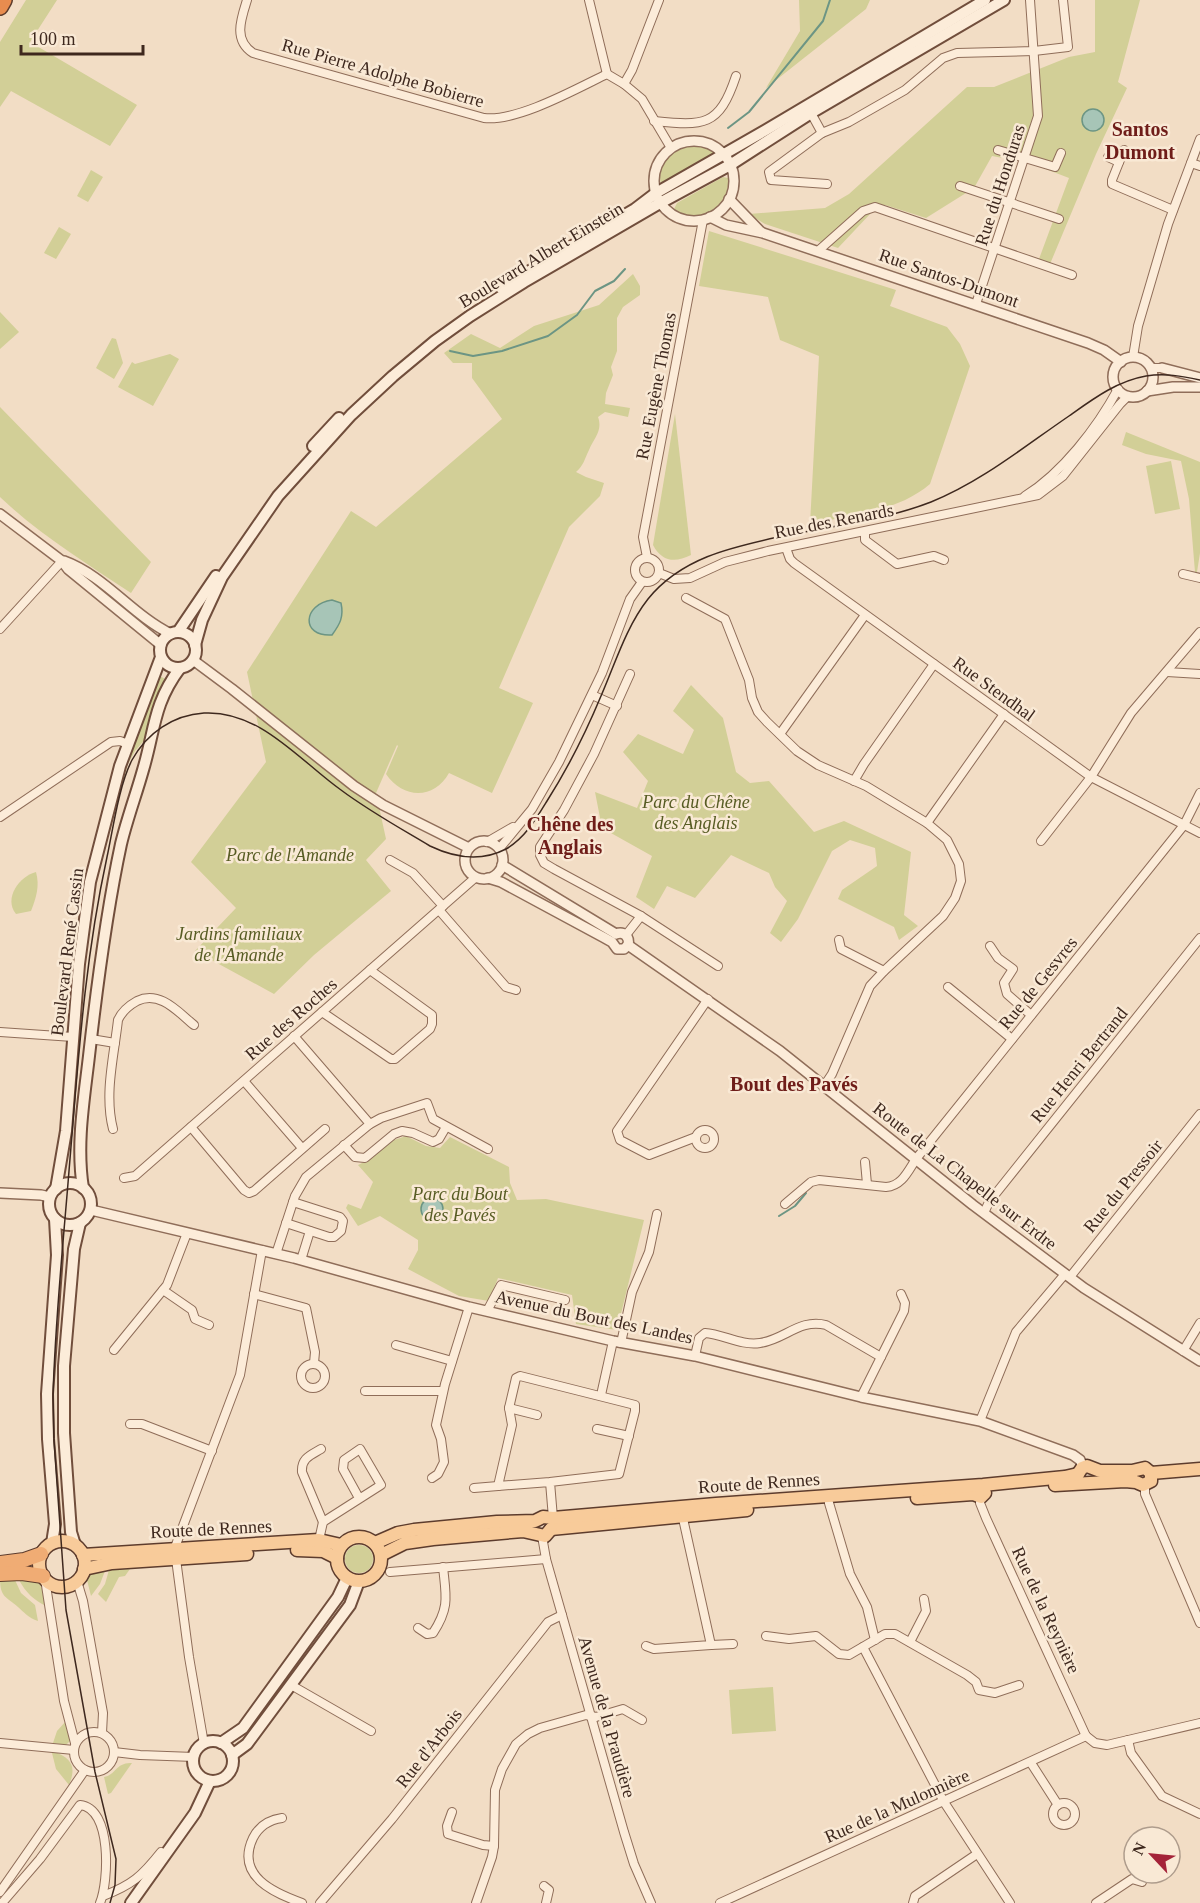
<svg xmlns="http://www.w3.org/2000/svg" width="1200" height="1903" font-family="Georgia,serif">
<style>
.green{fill:#d2cf97}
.water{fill:#a7c5b7;stroke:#6c9584;stroke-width:1.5}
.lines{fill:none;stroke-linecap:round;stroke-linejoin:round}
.stream{stroke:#6c9584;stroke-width:2}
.minor-casing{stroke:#8f6d59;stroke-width:10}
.tertiary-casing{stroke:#8f6d59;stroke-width:12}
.secondary-casing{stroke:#714e3c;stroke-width:14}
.primary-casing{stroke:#5d3c2d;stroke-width:15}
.trunk-casing{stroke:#5d3c2d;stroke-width:16}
.motorway-casing{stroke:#5d3c2d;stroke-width:18}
.minor{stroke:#fcecd9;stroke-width:8}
.tertiary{stroke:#fcecd9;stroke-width:9}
.secondary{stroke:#fcecd9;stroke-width:10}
.primary{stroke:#f8cb9a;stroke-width:12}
.trunk{stroke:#f0ac74;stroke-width:14}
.motorway{stroke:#e88c4f;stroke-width:15}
.tram{stroke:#3e281e;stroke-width:1.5}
.labels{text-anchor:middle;stroke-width:5;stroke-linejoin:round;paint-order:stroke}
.street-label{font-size:18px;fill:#3e281e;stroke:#f9e9d5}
.park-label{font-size:18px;font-style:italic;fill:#575c23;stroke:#f9e9d5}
.neighbourhood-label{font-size:20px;font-weight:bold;fill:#6f1d19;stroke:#f9e9d5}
</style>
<rect width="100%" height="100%" fill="#f2ddc5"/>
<g class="green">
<path d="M26 0H57L30 42 137 105 110 146 11 91 0 107V42Z"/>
<path d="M799 0H870L866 9 766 88 800 31Z"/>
<path d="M1095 0H1140L1118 82 1127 88 1096 154 1050 264 1039 259 1069 178 1030 163 992 156 974 188 926 218 885 205 871 213 838 248 765 224 749 214 825 208 849 194 967 87H994L1069 57 1095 52Z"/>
<path d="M689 144H698L714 151 715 153 661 184C656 165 671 147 689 144Z"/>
<path d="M91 170 103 177 88 202 77 196Z"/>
<path d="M723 177 728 178C731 207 698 227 674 209L677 203Z"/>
<path d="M59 227 71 234 56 259 44 253Z"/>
<path d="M709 231 896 290 890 306 947 327 960 344 970 366 930 484C897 512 852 515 810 524L819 356 780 340 768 297 699 286Z"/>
<path d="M633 274 640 286V295L623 307 617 318V351L611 367 613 375 606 393 605 404 630 408 628 417 605 412 598 417C603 431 594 438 589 450 584 460 584 465 576 472L586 477 604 483 600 496 569 527 499 688 533 703 492 793 449 773C434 800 403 799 386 774L398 746 397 745 376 793 386 839 366 860 391 891 314 955 274 994 195 951 236 908 191 862 266 762 247 672 351 511 376 527 502 419 472 378V363H453L444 353 471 334 500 348 534 326 599 305Z"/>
<path d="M0 312 19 332 0 349Z"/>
<path d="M112 338 116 339 123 363 114 379 96 368Z"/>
<path d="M170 354 179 359 153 406 118 387 132 362 135 364Z"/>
<path d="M0 407 151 562 131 593C86 563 40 535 0 497Z"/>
<path d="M675 414 691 555C675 563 662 562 653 545Z"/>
<path d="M1126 432 1200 462V553L1197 572H1195L1189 499 1181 461 1146 454 1122 445Z"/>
<path d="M1171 461 1180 509 1155 514 1146 466Z"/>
<path d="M158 675 167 680 147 737 135 751 128 764 119 795 114 794Z"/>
<path d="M691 685 723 718 736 772 750 783 769 781 814 832 844 821 911 852 904 915 918 926 899 940 894 927 838 899 842 890 877 866 875 848 850 840 832 851 798 919 781 942 770 933 787 901 775 887 769 873 731 855 695 898 667 886 654 909 636 897 652 856 602 828 595 792 637 808 648 781 623 752 638 734 683 754 694 730 673 711Z"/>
<path d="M36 872C40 886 36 898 31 911L16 914C3 898 20 876 36 872Z"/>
<path d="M406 1136 426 1146 440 1148 450 1137 509 1167 510 1183 517 1200 546 1199 644 1220 617 1330 576 1324 572 1295 498 1278 489 1301 459 1296 408 1269 418 1250V1240L380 1216 358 1226 346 1208 348 1204 361 1209 373 1182 358 1165 372 1158 391 1141Z"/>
<circle cx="359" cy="1559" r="14"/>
<path d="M130 1569 125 1576 119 1577 106 1602 98 1594 105 1584 109 1570Z"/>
<path d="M105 1571 100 1584 91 1596 86 1576 91 1572Z"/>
<path d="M0 1578 37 1580 43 1590 46 1606C34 1600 26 1593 19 1580H15L21 1593 35 1605 38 1621C28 1618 24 1612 18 1607 6 1596 0 1598 0 1578Z"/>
<path d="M773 1687 776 1731 732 1734 729 1690Z"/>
<path d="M66 1721 71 1740 66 1745 53 1743 57 1731Z"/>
<path d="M55 1752C73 1759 76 1768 69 1785L56 1769 52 1753Z"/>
<path d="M132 1763 111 1793 108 1794 104 1777C116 1775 116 1762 132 1763Z"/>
</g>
<g class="water">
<circle cx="1093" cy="120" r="11"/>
<path d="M332 600 341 603C344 617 340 624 332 635 300 637 303 604 332 600Z"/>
<circle cx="432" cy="1209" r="11"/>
</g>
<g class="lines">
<g class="stream">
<path d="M728 128 749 112 823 21 830 0"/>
<path d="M450 351 473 356 502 351 548 336 577 315 595 291 614 281 625 269"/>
<path d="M779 1216 795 1206 806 1193"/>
</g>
<defs>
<g id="minor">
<path d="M247 0C241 19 233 40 253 53L484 118C517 122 576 89 607 74L624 84 642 99 671 148"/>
<path d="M589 0 607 74"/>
<path d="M624 84 632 70 659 0"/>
<path d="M811 113 822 133"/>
<path d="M654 121C704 126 719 127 736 76"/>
<path d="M998 150 1055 167 1061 153"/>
<path d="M1124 150 1112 180V184L1173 210"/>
<path d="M1108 157 1119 162"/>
<path d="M1191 163 1200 166"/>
<path d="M827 184 771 180 769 172 822 133 849 122 905 90 943 58 957 53 1034 51 1068 47 1063 0"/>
<path d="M960 186 1059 219"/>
<path d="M818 251 863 211 875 207 1072 275"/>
<path d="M976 304 1038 116 1030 0"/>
<path d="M1133 357 1138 326 1168 224 1200 139"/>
<path d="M1151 368H1162"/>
<path d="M1025 496C1062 473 1097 428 1118 389"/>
<path d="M865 532V540L897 564 934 556 944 560"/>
<path d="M786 548 790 559 794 563 1091 777 1200 833"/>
<path d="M647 557 643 537 703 220"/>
<circle cx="647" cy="570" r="12"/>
<path d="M659 573 674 579 690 578 725 562 768 551 1038 495 1063 476 1120 404 1128 396"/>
<path d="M1183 574 1200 578"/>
<path d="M686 598 725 619 749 680 752 698 758 712 767 722 797 751 818 765 866 786 927 823 947 840 959 864 961 881 955 898 943 916 884 971 870 986 832 1074 824 1086"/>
<path d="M0 629 62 561"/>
<path d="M1167 672 1200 674"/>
<path d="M630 674 594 754 564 810 540 847V855L544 863 554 869 641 916 718 966"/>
<path d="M592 695 617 706"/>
<path d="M780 734 865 615"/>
<path d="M854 781 864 764 934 664"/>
<path d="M0 817 111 742 120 741 128 744"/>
<path d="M927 823 1004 714"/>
<path d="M1041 841 1091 777 1131 713 1200 632"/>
<path d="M487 842 513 827"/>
<path d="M499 849 532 809 559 762 602 673 630 599 642 582"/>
<path d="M390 860 413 873 443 906"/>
<path d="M439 910 506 987 516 990"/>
<path d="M626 935 641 916"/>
<path d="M839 940 841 949 884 971"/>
<path d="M990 946 998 958 1013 969 1004 983 1007 994 1031 1015"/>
<path d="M948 987 1012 1039"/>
<path d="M322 1012 391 1059H395L430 1029 432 1024V1015L370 970"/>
<path d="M0 1032 73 1037"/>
<path d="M294 1036 370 1124"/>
<path d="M91 1039 115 1043"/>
<path d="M244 1081 302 1148"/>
<path d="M191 1127 244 1190 249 1193 254 1191 325 1129"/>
<path d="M113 1129C104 1094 114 1056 118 1020 122 1011 128 1006 137 1001 160 990 178 1012 194 1025"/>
<circle cx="705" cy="1139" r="9"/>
<path d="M696 1137 649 1155 620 1140 617 1131 708 999"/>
<path d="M344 1145 355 1157 365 1158 394 1134 402 1131 413 1133 433 1142 439 1139 446 1127"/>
<path d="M865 1162 867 1184"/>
<path d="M124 1178 135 1176 476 877"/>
<path d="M785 1204 811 1182 819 1180 886 1187C902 1186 908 1171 916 1159L1184 825 1200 793"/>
<path d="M984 1213 989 1202 1200 938"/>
<path d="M286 1223 329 1237H334L341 1231 343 1221 340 1217 293 1202"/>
<path d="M276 1254 295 1196 306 1177 370 1124 381 1118 427 1103 433 1119 488 1149"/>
<path d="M301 1260 310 1231"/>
<path d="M1070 1277 1200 1114"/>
<path d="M163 1290 192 1310 195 1319 209 1325"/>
<path d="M254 1294 306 1308 315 1352 314 1363"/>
<path d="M487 1311 501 1285 565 1300"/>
<path d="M621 1343 632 1292 649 1252 657 1214"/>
<path d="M396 1345 452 1361"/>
<path d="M114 1350 167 1285 187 1233"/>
<path d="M1183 1351 1200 1323"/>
<path d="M695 1356 699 1338 705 1333C723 1334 741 1346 760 1343 784 1340 800 1318 826 1325L881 1357"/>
<circle cx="313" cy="1376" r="12"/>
<path d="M365 1391H443"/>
<path d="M601 1395 613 1341"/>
<path d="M861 1397 904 1311 905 1303 901 1294"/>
<path d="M509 1408 537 1415"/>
<path d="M980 1421 1016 1332 1065 1274"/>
<path d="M130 1424H142L212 1451"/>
<path d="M597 1429 629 1436"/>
<path d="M321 1449C311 1455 301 1458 302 1472L323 1522"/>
<path d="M432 1478 438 1474 444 1462 441 1439 436 1425 445 1384 469 1307"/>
<path d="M550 1482 619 1474 635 1411V1405L520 1376 516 1378 509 1408 512 1425 498 1486 550 1482 553 1518"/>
<path d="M1145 1485V1494L1200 1623"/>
<path d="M474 1488 498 1486"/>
<path d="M981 1497 980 1503 986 1518 1086 1736"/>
<path d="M829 1503 850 1574 867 1607 875 1640"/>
<path d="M542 1536 546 1559 624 1832 634 1864 651 1903"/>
<path d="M319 1540 323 1522 381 1485 360 1449 344 1460 343 1469 359 1498"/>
<path d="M174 1550 240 1375 262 1250"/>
<path d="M176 1559 189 1657 204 1744"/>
<path d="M390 1572 546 1559"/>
<path d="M45 1579 64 1701 75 1743"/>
<path d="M77 1581 83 1601 103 1713 102 1733"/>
<path d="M418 1628 427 1634 433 1633C450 1607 446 1596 443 1567"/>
<path d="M766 1636 789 1639 816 1636 839 1654 849 1655 885 1634H895L967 1675 976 1682 979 1690 995 1693 1019 1685"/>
<path d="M910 1642 926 1611 924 1599"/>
<path d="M711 1645 733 1644"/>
<path d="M646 1646 654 1649 711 1645 682 1514"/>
<path d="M863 1647 944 1802 1010 1903"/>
<path d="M291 1685 371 1731"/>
<circle cx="94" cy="1752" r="20"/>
<path d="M1086 1736 1095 1743 1107 1745 1200 1723"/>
<path d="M1128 1740 1131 1753 1162 1796 1200 1814"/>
<path d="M0 1743 74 1750"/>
<path d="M114 1752 140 1755 194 1757"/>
<path d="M1031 1763 1058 1805"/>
<circle cx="1064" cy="1814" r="11"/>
<path d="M452 1812 447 1826 448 1834 483 1845 494 1846"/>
<path d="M282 1818C268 1820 259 1826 253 1838 235 1876 274 1893 302 1903"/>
<path d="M544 1886 549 1890 546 1903"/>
<path d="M0 1892 85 1770"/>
<path d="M103 1896C132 1885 142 1876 161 1852"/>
<path d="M2 1903 40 1859 80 1805C112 1808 109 1881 100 1903"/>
<path d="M320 1903 392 1819 548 1622 562 1615"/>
<path d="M476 1903 492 1857 494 1846 495 1790 502 1769 516 1744 528 1734 540 1728 586 1715 596 1717 623 1709 642 1720"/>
<path d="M720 1903 1086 1736"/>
<path d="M913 1903 915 1896 977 1854"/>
<path d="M1096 1903 1132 1879 1142 1882"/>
</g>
<g id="tertiary">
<circle cx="694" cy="181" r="40"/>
<path d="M729 199 761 232"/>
<path d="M710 217 726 225 763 233 1088 343 1104 350 1121 362"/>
<circle cx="1133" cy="377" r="20"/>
<path d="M1162 368 1200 378"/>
<path d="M1147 391 1173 387H1200"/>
<path d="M0 514 62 561 68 569 161 645"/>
<path d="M64 561C105 576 132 615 171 634"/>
<path d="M193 660 232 689 354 786 383 805 469 848"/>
<circle cx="484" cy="860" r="19"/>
<path d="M502 865 616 934"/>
<path d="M488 878 501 882 603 937 612 942 617 949H624L628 945"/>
<path d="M616 934C624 931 630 937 628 945"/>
<path d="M628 945 780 1051 973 1205 1084 1288 1200 1361"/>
<path d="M0 1193 41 1195 50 1197"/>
<path d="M91 1210 294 1258 469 1307 613 1341 695 1356 861 1397 980 1421 1073 1455 1080 1460 1083 1467"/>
</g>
<g id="secondary">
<path d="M501 288 635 209 656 193 766 130 985 0"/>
<path d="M313 446 339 418"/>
<path d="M178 632 216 576"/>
<circle cx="178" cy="650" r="18"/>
<path d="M195 645 202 620 222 577 278 496 351 415 393 376 435 341 470 316 524 282 660 203 730 165 811 113 1004 0"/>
<circle cx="70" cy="1204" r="21"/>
<path d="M83 1188C76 1144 84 1100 89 1056 97 985 106 914 121 844 127 819 136 795 143 770 155 730 153 704 180 668"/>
<path d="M56 1189 66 1131 79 964 90 882 120 766 161 657"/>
<path d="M52 1543 55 1524 48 1439 47 1394 57 1255 55 1219"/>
<path d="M75 1545 71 1532 64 1433V1366L74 1249 80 1223"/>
<circle cx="213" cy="1761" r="20"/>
<path d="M221 1743 243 1728 338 1597 347 1578"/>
<path d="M232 1755 247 1744 350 1605 359 1581"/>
<path d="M131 1903 195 1813 210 1781"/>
</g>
<g id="primary">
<path d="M1151 1473 1200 1469"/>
<path d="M1078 1474 1082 1468 1087 1466 1100 1471H1132L1145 1468 1151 1473"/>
<path d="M1055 1485 1125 1481 1136 1482 1143 1485 1151 1481V1473"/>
<path d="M917 1498 973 1494 981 1497 985 1493"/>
<path d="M551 1529 747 1510"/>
<circle cx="359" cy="1559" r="22"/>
<circle cx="62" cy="1564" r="23"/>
<path d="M375 1543 398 1533 414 1530 497 1522 535 1521 543 1517 553 1518 716 1504 983 1485 1065 1477 1078 1474"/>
<path d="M297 1550 323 1551 337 1558"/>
<path d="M83 1555 319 1540 341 1545"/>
<path d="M381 1555 405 1543 433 1539 523 1531 545 1536 551 1529"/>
<path d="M84 1569 112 1563 247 1554"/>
</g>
<g id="trunk">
<path d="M0 1563 24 1560 41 1554"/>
<path d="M0 1574 22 1573 43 1576"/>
</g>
<path id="motorway" d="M0 7 4 0"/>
</defs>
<use href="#minor" class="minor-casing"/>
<use href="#tertiary" class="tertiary-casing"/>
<use href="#secondary" class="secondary-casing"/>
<use href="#primary" class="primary-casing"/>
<use href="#trunk" class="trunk-casing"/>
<use href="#motorway" class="motorway-casing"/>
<use href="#minor" class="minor"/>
<use href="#tertiary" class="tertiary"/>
<use href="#secondary" class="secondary"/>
<use href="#primary" class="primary"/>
<use href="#trunk" class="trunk"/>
<use href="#motorway" class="motorway"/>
<path class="tram" d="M110 1903 115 1885 116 1859 95 1772 66 1610 54 1441 53 1397C55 1321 63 1246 69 1171 78 1064 84 963 107 857 113 829 119 785 132 760 147 733 173 715 204 713 260 710 300 761 341 790 369 811 400 828 430 846 455 858 481 862 506 849 525 838 536 819 547 801 568 768 586 732 601 696 615 664 626 627 648 599 682 557 733 547 783 536 832 526 885 520 931 502 981 482 1025 446 1069 416 1093 399 1117 381 1146 376 1165 373 1182 376 1200 380"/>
</g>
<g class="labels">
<g class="street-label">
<text transform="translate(383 73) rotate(16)" y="6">Rue Pierre Adolphe Bobierre</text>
<text transform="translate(1000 185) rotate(-72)" y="6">Rue du Honduras</text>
<text transform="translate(541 255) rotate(-31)" y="6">Boulevard Albert Einstein</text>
<text transform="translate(949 278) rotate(19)" y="6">Rue Santos-Dumont</text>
<text transform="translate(656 386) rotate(-79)" y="6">Rue Eugène Thomas</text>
<text transform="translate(834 521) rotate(-11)" y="6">Rue des Renards</text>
<text transform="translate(994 689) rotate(36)" y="6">Rue Stendhal</text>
<text transform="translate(67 952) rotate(-83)" y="6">Boulevard René Cassin</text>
<text transform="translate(1038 983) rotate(-51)" y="6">Rue de Gesvres</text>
<text transform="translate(291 1019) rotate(-41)" y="6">Rue des Roches</text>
<text transform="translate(1079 1065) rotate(-51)" y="6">Rue Henri Bertrand</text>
<text transform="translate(965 1176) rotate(38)" y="6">Route de La Chapelle sur Erdre</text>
<text transform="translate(1123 1186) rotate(-51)" y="6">Rue du Pressoir</text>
<text transform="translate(594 1317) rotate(12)" y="6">Avenue du Bout des Landes</text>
<text transform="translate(759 1483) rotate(-4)" y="6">Route de Rennes</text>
<text transform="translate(211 1529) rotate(-3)" y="6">Route de Rennes</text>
<text transform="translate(1046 1610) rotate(65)" y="6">Rue de la Reynière</text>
<text transform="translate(607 1717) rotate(74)" y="6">Avenue de la Praudière</text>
<text transform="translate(429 1748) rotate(-52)" y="6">Rue d'Arbois</text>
<text transform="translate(897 1806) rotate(-24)" y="6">Rue de la Mulonnière</text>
</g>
<g class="park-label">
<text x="696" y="808">Parc du Chêne<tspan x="696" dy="21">des Anglais</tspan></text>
<text x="290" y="861">Parc de l'Amande</text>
<text x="239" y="940">Jardins familiaux<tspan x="239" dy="21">de l'Amande</tspan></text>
<text x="460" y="1200">Parc du Bout<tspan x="460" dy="21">des Pavés</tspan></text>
</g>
<g class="neighbourhood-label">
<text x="1140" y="136">Santos<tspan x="1140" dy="23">Dumont</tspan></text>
<text x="570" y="831">Chêne des<tspan x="570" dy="23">Anglais</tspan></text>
<text x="794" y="1091">Bout des Pavés</text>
</g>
</g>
<g transform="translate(1152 1855) rotate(296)"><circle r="28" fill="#f9e9d5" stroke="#ae9c8c" stroke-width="1.5"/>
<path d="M0-4.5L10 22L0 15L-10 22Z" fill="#a42339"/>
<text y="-9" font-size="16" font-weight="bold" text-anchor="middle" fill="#3e281e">N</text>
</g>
<path d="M21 45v9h122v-9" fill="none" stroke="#3e281e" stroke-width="3"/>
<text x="30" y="45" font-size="18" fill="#3e281e" stroke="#f9e9d5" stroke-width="4.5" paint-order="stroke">100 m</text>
</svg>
